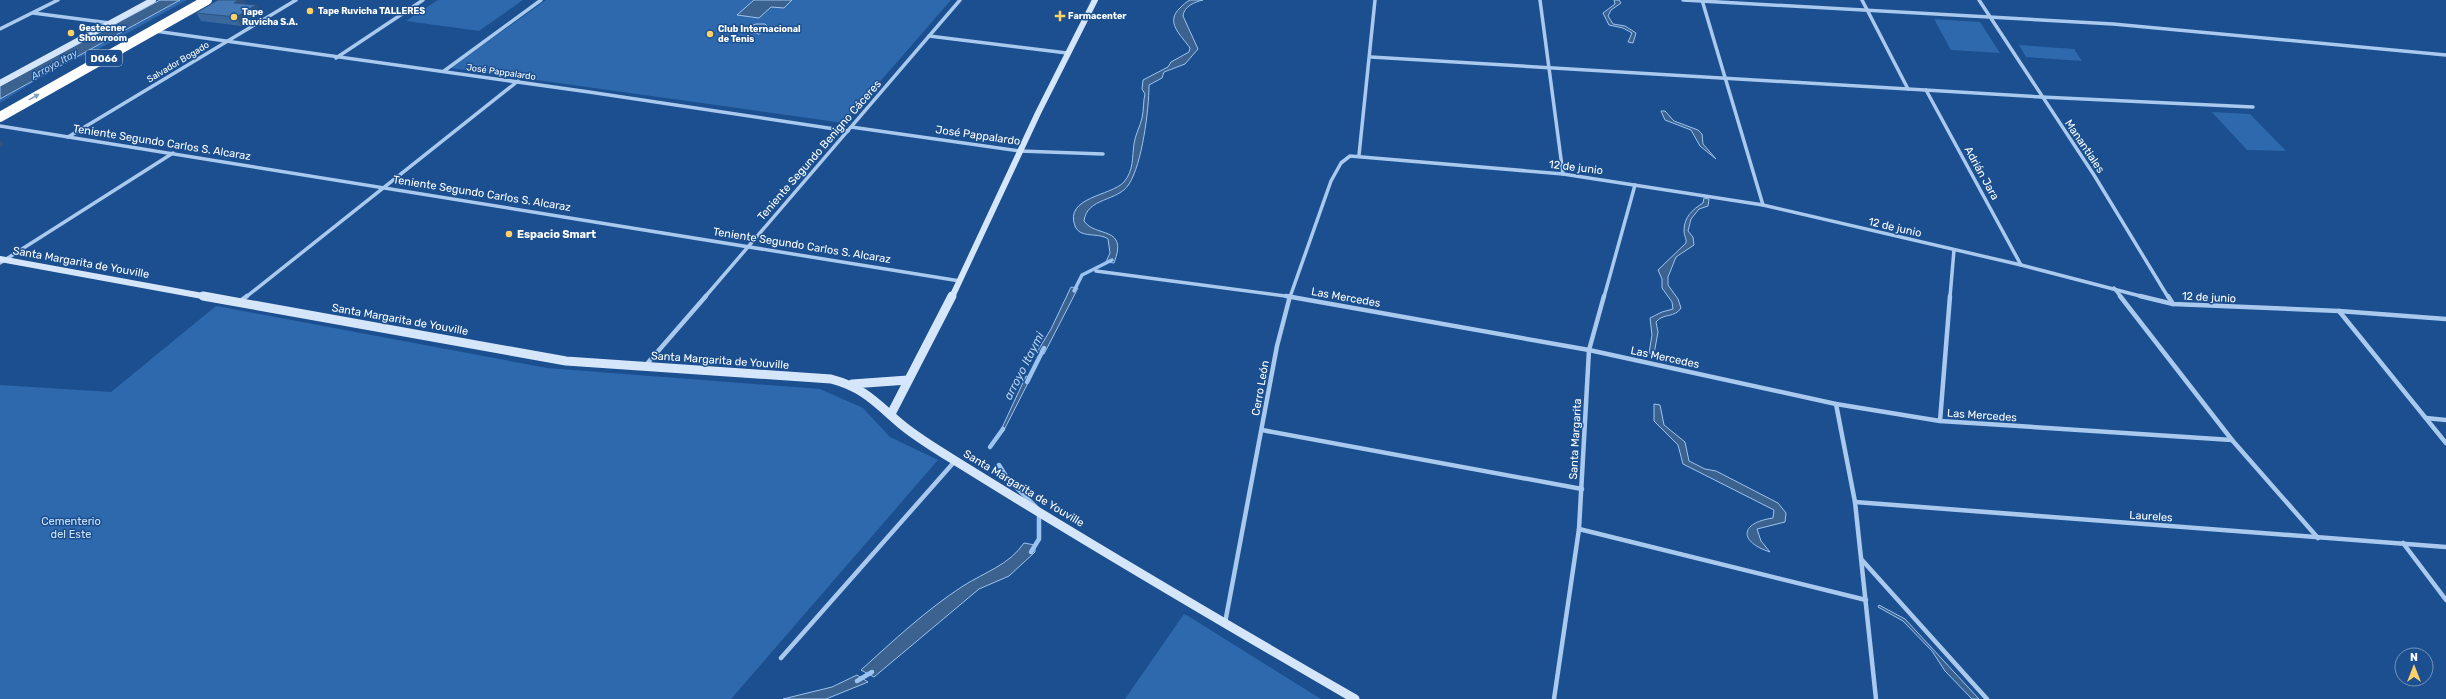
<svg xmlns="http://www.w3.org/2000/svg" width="2446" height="699" font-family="Rubik,sans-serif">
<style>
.green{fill:#2e69ad}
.water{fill:#3c6290;stroke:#9cc4f0}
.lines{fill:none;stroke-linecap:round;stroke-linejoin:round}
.stream-far1{stroke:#9cc4f0;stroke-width:3.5}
.stream{stroke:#9cc4f0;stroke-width:4.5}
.street-far1{stroke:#a9c9ee;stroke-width:3.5}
.street{stroke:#a9c9ee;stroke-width:4.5}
.secondary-far1{stroke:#d6e6fa;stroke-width:6}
.secondary{stroke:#d6e6fa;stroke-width:9}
.highway{stroke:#fff;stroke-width:10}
.wall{fill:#3a679d}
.shaded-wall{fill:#305480}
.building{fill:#4478b7;stroke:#305480}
.oneway{fill:#829ec1}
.poi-dot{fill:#ffd166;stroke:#1b4f8f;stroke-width:1.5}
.labels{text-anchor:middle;stroke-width:3;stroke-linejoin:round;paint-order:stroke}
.far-poi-label{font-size:9px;font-weight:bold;fill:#fff;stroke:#1b4f8f;text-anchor:start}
.far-street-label{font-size:9px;fill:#fff;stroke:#1b4f8f}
.shield{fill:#1b4f8f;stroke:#bbcadd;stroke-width:1}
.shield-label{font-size:10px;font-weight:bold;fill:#fff}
.far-water-label{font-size:10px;font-style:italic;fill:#b5d3f5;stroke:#1b4f8f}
.street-label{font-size:11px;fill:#fff;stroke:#1b4f8f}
.poi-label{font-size:11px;font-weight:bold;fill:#fff;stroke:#1b4f8f;text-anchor:start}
.park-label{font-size:11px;fill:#cfe3fa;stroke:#1b4f8f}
.water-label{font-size:12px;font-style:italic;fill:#b5d3f5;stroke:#1b4f8f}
</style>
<rect width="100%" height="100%" fill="#1b4f8f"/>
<g class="green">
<path d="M181 0H187L95 51 70 61 38 79 0 103V100Z"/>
<path d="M438 0H523L479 31 406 21Z"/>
<path d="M546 0H951L844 123 451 68Z"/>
<path d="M1934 19 1980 22 2000 53 1951 50Z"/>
<path d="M2019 45 2074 49 2082 61 2026 57Z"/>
<path d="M2212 112 2250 114 2286 151 2247 150Z"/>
<path d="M216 306 547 368 820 389 863 408 890 437 938 460 731 699H0V385L111 392Z"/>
<path d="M1184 614 1193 619 1321 699H1125Z"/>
</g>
<g class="water">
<path d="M160 0H180L0 99V86Z"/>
<path d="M754 0H792L784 8 771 7 759 18 737 15Z"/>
<path d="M1190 0H1203C1195 2 1184 6 1183 16L1198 49 1185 64 1164 72 1162 78 1149 85C1149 110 1142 164 1129 184 1118 202 1087 197 1084 221 1095 238 1129 225 1114 263L1106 262 1110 253 1108 239C1099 232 1080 239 1075 226 1064 197 1111 196 1124 182 1134 170 1132 157 1134 144 1135 135 1140 127 1142 118 1144 110 1143 101 1145 94L1142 89 1143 80 1168 67 1171 62 1189 52 1190 48C1180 34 1165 22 1180 8 1183 5 1186 2 1190 0Z"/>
<path d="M1614 0H1619L1621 3 1611 10 1608 16 1613 24 1625 26 1636 33 1633 43 1628 42 1632 33 1623 28 1609 25 1603 13 1615 4Z"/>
<path d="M756 24H765L769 28 759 34 747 31 750 26Z"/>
<path d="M1661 111H1665L1674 121 1698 130 1702 134 1703 144 1716 159 1700 146 1691 130 1665 120Z"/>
<path d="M1704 198 1709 199 1708 206 1699 209 1691 219 1688 231 1693 237 1694 245 1676 257 1668 277V285L1678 299 1681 308C1675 318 1663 313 1656 322L1658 332 1654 354 1649 353 1652 335 1650 318 1662 312 1673 309 1672 302 1662 288V279L1658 270 1686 243C1687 239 1684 236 1684 231 1684 217 1692 210 1703 203Z"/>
<path d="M1071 287 1078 288 1044 354 1037 352 1051 329Z"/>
<path d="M1026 376 1031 377 1003 432H1000Z"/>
<path d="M1654 404 1660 405 1664 425 1685 442 1689 461 1705 469 1716 471 1778 503 1786 513 1785 522 1757 529 1761 541 1770 552C1739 542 1739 523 1773 518L1774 510 1683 464 1678 445 1654 421Z"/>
<path d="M1024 543 1035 545V552L1009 576 979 589 874 677 861 670C893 641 926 610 963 586 985 572 1009 565 1024 543Z"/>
<path d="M1879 605 1905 619 1979 699H1972L1945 671 1932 651 1903 621 1878 607Z"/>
<path d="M857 675 868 682 826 699H783L832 687Z"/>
</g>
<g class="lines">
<path class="stream-far1" d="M1074 291 1082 275 1112 260"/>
<g class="stream">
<path d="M1027 382 1044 348"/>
<path d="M990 447 1003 429"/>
<path d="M999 465 1007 478 1037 508"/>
<path d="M1031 552 1039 539V514"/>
<path d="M857 681 872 672"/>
</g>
<g class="street-far1">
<path d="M1540 0 1563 174"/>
<path d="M1683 0 2113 24 2446 55"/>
<path d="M1702 0 1763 205"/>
<path d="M1862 0 1908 89"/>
<path d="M1979 0 2094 175 2168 297"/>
<path d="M33 13 110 23"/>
<path d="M0 29 58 0"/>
<path d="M155 31 589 92 848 131"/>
<path d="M929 36 1067 53"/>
<path d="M1371 57 2041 97 2253 107"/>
<path d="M336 58 423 0"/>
<path d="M444 71 541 0"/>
<path d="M1926 90 2021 265"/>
<path d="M0 126 960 281"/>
<path d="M851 127 1020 151 1103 154"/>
<path d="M68 137 296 0"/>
<path d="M1359 155 1375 0"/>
<path d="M0 263 173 153"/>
<path d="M1096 271 1293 297"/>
<path d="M2114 288 2121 297"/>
<path d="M246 297 518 81"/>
<path d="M705 297 960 0"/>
<path d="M1290 297 1331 181 1341 163 1350 156 1563 174 1763 205 2021 265 2144 297"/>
<path d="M1604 297 1635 185"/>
<path d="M1950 297 1954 250"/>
</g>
<g class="street">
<path d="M1286 296 1589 350 1836 404 1940 421 2232 440"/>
<path d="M2120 296 2232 440 2318 538"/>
<path d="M2140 296 2173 304 2339 311 2446 319"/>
<path d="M2168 296 2173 304"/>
<path d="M239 302 247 296"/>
<path d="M2339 311 2446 443"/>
<path d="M646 365 706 296"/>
<path d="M1836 404 1855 502 1876 699"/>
<path d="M2426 418 2446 420"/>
<path d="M1940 421 1950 296"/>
<path d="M1262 430 1582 489"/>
<path d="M1855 502 2446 547"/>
<path d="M1579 529 1866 600"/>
<path d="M2403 543 2446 600"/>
<path d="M1862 560 1987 699"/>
<path d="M1225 623 1277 346 1290 296"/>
<path d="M781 658 955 461"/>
<path d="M1554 699 1579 529 1589 350 1604 296"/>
</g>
<g class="secondary-far1">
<path d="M0 83 153 0"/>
<path d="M0 259 208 297"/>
<path d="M952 297 1038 113 1095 0"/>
</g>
<g class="secondary">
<path d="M203 296 566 361 831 379C865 388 877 404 902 425 918 438 936 449 954 460 1086 542 1220 621 1355 699"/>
<path d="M852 384 908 380"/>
<path d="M891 414 952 296"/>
</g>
<path class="highway" d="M0 117 207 0"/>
</g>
<path class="wall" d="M246 4 261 14 241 26 201 21 196 13Z"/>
<g class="shaded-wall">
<path d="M238 0H244L247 6 234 3Z"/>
<path d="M256 5 261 14 241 26 236 17Z"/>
<path d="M1 140 4 145 0 147V141Z"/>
</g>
<path class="building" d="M218 0H238L234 3 256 5 236 17 196 13Z"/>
<defs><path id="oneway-solid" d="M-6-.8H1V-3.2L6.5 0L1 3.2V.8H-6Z"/></defs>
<use class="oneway" href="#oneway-solid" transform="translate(34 97) rotate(-29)"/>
<g class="poi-dot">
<circle cx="310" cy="11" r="4"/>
<path d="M1058 10h4v4h4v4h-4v4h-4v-4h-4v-4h4z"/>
<circle cx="234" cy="17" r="4"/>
<circle cx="71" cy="33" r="4"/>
<circle cx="710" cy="34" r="4"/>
<circle cx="509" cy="234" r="4"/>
</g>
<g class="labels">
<g class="far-poi-label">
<text x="318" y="14">Tape Ruvicha TALLERES</text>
<text x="242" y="15">Tape<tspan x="242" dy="10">Ruvicha S.A.</tspan></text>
<text x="1068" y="19">Farmacenter</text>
<text x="79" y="31">Gestecner<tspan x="79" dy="10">Showroom</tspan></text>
<text x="718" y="32">Club Internacional<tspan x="718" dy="10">de Tenis</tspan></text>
</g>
<g class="far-street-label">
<text transform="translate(178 62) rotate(-31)" y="3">Salvador Bogado</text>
<text transform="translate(501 72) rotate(8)" y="3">José Pappalardo</text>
</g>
<rect class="shield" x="86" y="50" width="36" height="16" rx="3"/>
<g class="shield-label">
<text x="104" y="62">D066</text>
</g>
<g class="far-water-label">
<text transform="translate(54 64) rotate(-29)" y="4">Arroyo Itay</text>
</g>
<g class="street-label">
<text transform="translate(978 135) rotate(8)" y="4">José Pappalardo</text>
<text transform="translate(162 142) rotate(9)" y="4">Teniente Segundo Carlos S. Alcaraz</text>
<text transform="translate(2085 146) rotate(56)" y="4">Manantiales</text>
<text transform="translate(819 150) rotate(-49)" y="4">Teniente Segundo Benigno Cáceres</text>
<text transform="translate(1576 167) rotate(7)" y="4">12 de junio</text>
<text transform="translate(1982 173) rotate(61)" y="4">Adrián Jara</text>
<text transform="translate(482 193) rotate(9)" y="4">Teniente Segundo Carlos S. Alcaraz</text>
<text transform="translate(1895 227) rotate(13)" y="4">12 de junio</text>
<text transform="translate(802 245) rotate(9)" y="4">Teniente Segundo Carlos S. Alcaraz</text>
<text transform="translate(81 262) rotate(10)" y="4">Santa Margarita de Youville</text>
<text transform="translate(1346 297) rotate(10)" y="4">Las Mercedes</text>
<text transform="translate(2209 297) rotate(3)" y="4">12 de junio</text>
<text transform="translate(400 319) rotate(10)" y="4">Santa Margarita de Youville</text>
<text transform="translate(1665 357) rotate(12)" y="4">Las Mercedes</text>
<text transform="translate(720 360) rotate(4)" y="4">Santa Margarita de Youville</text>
<text transform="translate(1260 388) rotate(-80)" y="4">Cerro León</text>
<text transform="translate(1982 415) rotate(4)" y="4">Las Mercedes</text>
<text transform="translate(1575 439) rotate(-87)" y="4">Santa Margarita</text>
<text transform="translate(1024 488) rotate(31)" y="4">Santa Margarita de Youville</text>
<text transform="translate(2151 516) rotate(4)" y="4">Laureles</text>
</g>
<g class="poi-label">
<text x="517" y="238">Espacio Smart</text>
</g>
<g class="park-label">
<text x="71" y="525">Cementerio<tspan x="71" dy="13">del Este</tspan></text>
</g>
<g class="water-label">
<text transform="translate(1024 366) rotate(-63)" y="4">arroyo Itaymi</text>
</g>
</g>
<g transform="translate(2414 667)"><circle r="19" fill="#1b4f8f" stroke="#7695bc"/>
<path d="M0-3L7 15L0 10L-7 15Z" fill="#ffd166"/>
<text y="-6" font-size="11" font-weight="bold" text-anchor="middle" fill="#ffffff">N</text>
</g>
</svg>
